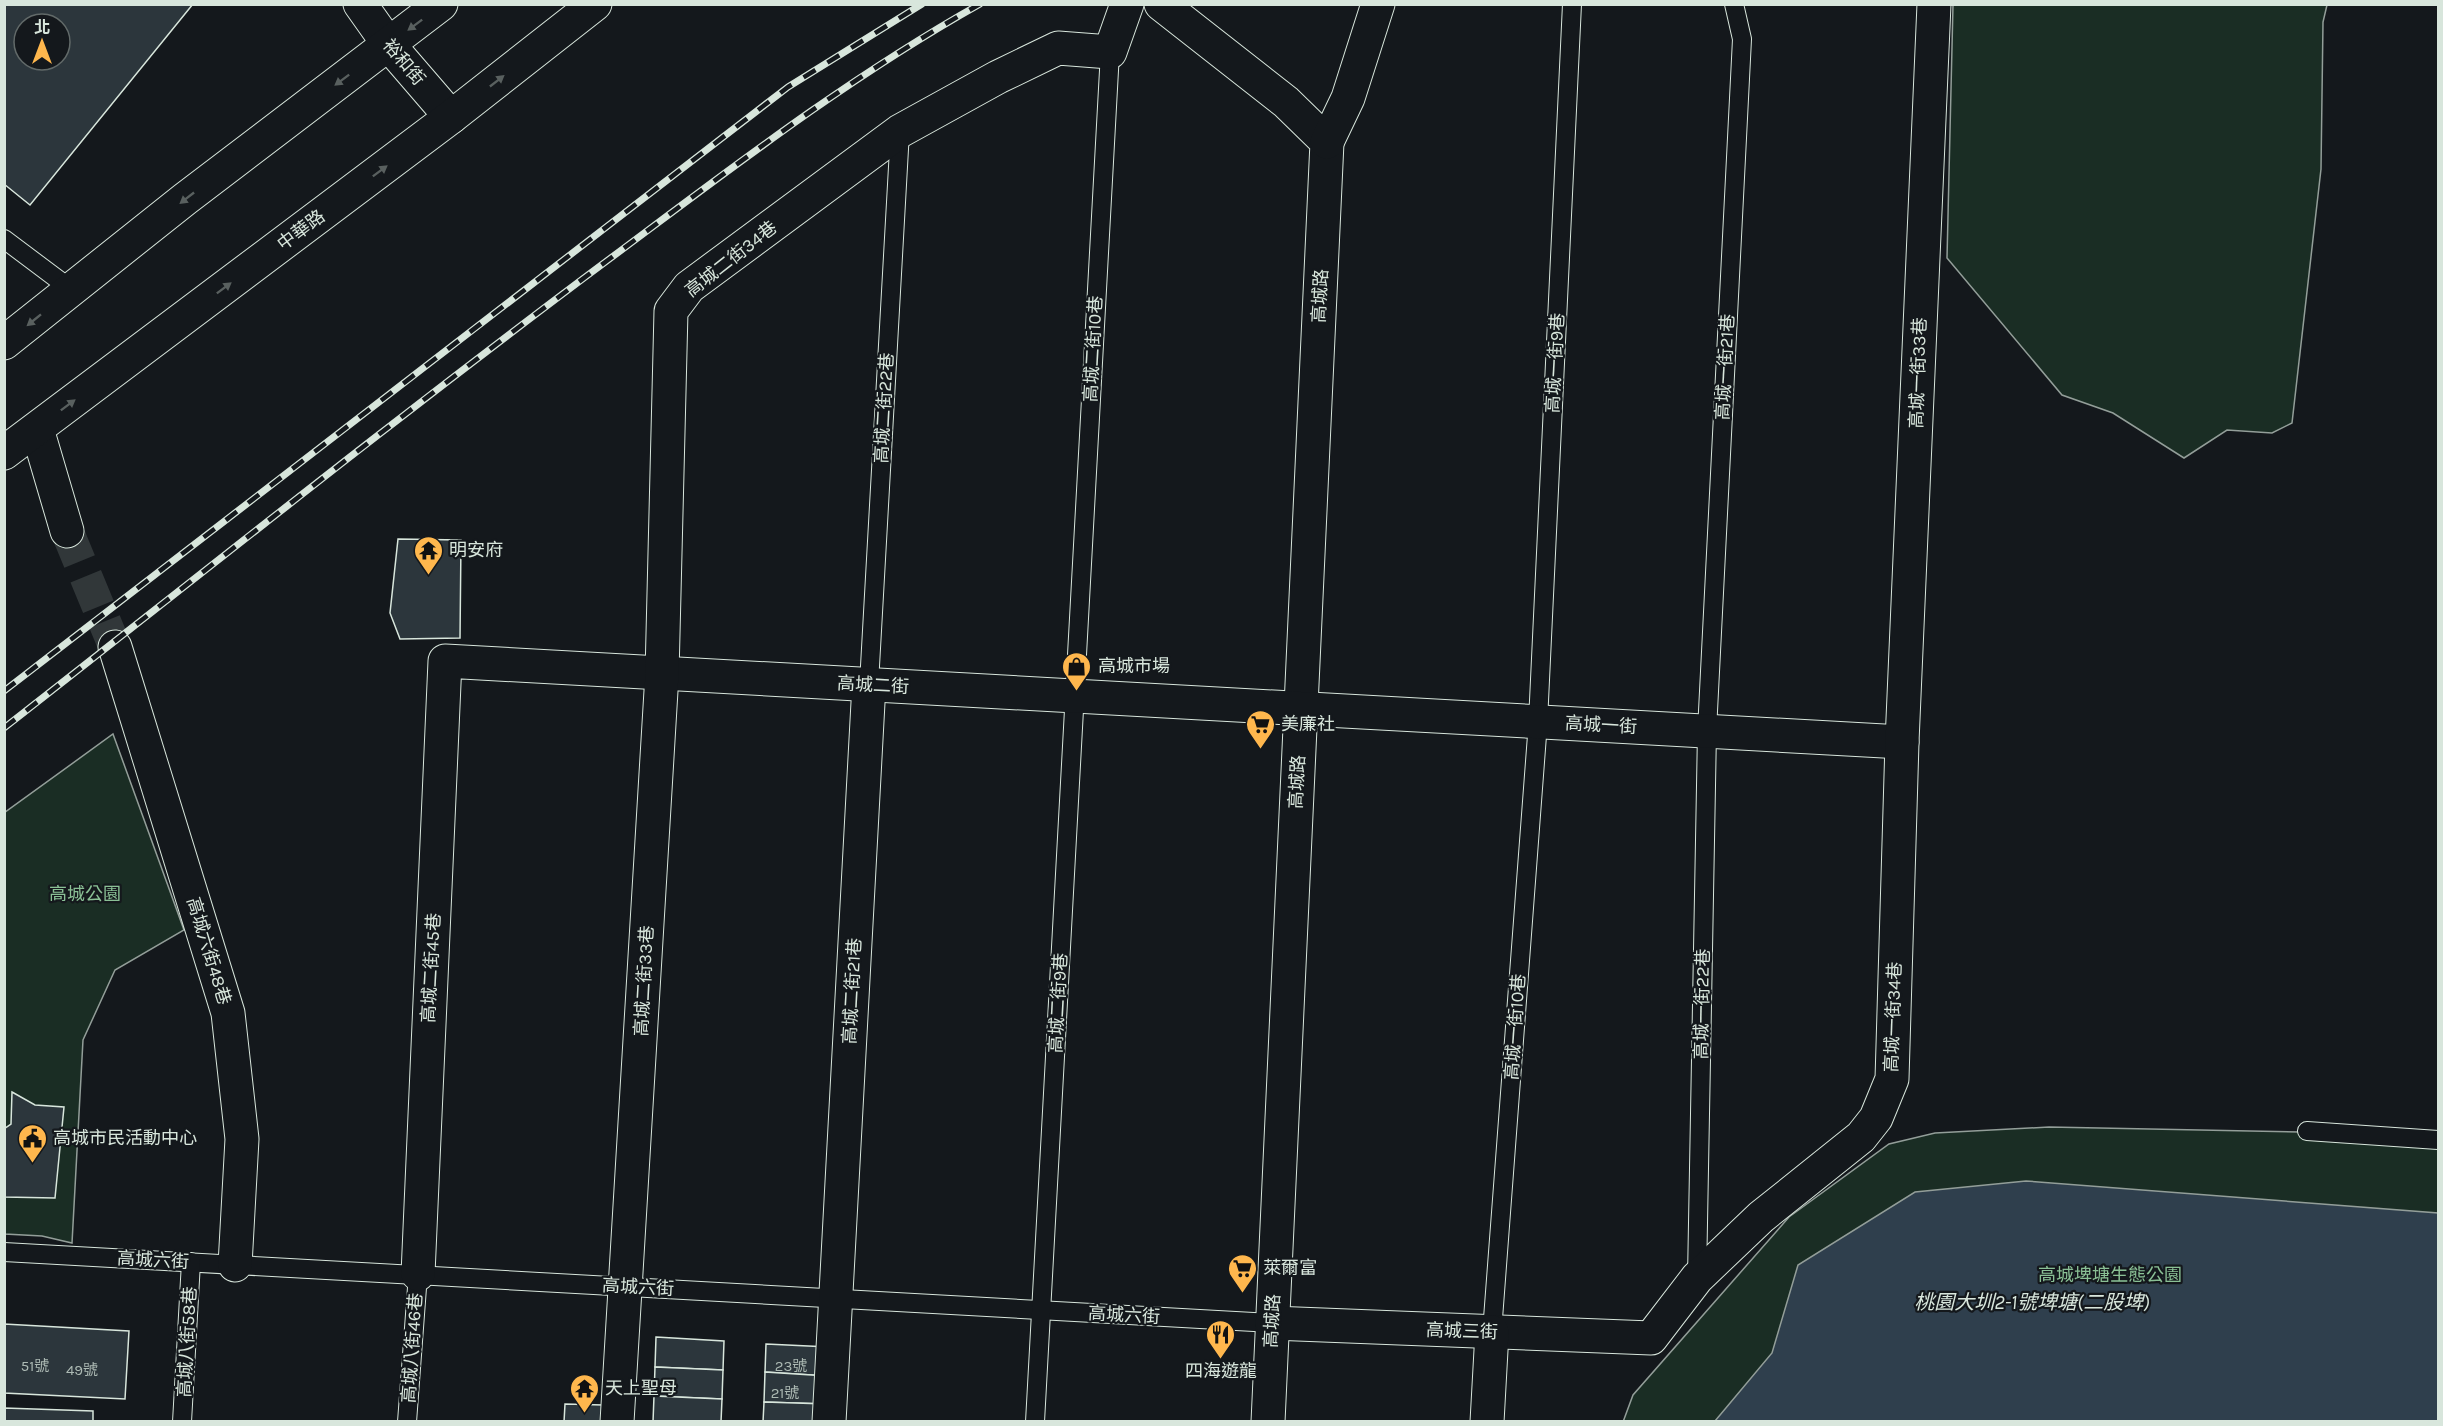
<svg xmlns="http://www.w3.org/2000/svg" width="2443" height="1426" font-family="Karla,'Noto Sans TC',sans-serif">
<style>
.green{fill:#1a2d24;stroke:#939e99;stroke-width:1.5}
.water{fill:#2f3f4d;stroke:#939e99;stroke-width:1.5}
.building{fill:#2c363c;stroke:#d8e6dc;stroke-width:1.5;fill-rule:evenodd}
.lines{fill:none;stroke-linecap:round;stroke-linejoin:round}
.street-tunnel{stroke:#313739;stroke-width:33;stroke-dasharray:33 16;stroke-linecap:butt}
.lane-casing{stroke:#d8e6dc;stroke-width:20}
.street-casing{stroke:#d8e6dc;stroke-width:35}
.primary-casing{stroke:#d8e6dc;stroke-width:35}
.lane{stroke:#14181c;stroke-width:18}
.street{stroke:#14181c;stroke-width:33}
.primary{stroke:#14181c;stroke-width:33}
.rail-casing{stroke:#d8e6dc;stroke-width:7}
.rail{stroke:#14181c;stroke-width:4.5;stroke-dasharray:14;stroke-linecap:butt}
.oneway{fill:#59605f}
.labels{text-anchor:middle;stroke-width:4.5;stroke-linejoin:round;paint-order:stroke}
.number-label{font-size:15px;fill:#adbab4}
.street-label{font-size:18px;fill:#d8e6dc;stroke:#14181c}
.poi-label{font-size:18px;fill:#d8e6dc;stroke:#14181c;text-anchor:start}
.park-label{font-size:18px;fill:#8ac095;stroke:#14181c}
.water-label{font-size:20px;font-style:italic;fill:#d8e6dc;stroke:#14181c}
</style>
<rect width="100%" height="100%" fill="#14181c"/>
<g class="green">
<path d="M1953 5H2327L2323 22 2321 169 2292 423 2272 433 2227 430 2184 458 2113 413 2062 395 1947 258Z"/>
<path d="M113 734 184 930 115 970 83 1040 72 1243 42 1236 5 1234 4 813Z"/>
<path d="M2049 1127 2300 1132 2438 1144V1421L1623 1422 1633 1395 1789 1217 1889 1144 1935 1133Z"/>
</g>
<path class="water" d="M2026 1181 2438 1213V1421H1715L1772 1353 1798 1265 1915 1192Z"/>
<g class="building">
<path d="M4 4H193L30 205 4 184ZM24 24H60V60H24Z"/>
<path d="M398 539 461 540 460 638 400 639 390 613Z"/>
<path d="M12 1092 35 1105 64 1107 55 1198 4 1197V1129L11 1124Z"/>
<path d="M4 1324 129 1331 125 1399 4 1393Z"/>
<path d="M656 1337 724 1341 723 1370 655 1367Z"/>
<path d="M766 1344 829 1347 827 1376 765 1372Z"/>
<path d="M655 1367 723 1370 722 1399 654 1396Z"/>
<path d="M765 1372 827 1376 826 1404 764 1402Z"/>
<path d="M654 1396 722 1399 721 1422H653Z"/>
<path d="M764 1402 826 1404 825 1422H763Z"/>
<path d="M565 1404 603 1405V1422H564Z"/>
<path d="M4 1408 93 1411V1422H4Z"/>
</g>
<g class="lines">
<path class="street-tunnel" d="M67 531 115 647"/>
<defs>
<g id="lane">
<path d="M4 239 72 290"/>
<path d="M869 684 900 131"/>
<path d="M2307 1131 2438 1140"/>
<path d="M4 1252 1272 1323"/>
<path d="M1697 1278 1707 731 1742 39 1734 4"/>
<path d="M1492 1332 1538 722 1572 4"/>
<path d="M182 1422 191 1262"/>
<path d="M407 1422 418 1274"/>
<path d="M1035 1422 1110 52"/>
</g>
<g id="street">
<path d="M360 4 389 45 451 117"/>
<path d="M1161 4 1286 102 1327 142 1268 1422"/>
<path d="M1327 142 1348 98 1378 4"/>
<path d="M37 429 67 531"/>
<path d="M115 647 228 1013 242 1139 235 1265"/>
<path d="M418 1274 445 661 1902 742"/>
<path d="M1272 1323 1651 1338 1697 1278 1761 1217 1861 1137 1876 1118 1892 1079 1902 742 1934 4"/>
<path d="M617 1422 662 674 671 311 689 287 900 131 998 77 1058 48 1110 52 1127 4"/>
<path d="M829 1422 869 684"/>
<path d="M1487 1422 1492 1332"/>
</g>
<g id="primary">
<path d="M4 343 185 199 441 4"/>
<path d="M4 453 451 117 595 4"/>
</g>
</defs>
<use href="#lane" class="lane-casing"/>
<use href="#street" class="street-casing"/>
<use href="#primary" class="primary-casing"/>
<use href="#lane" class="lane"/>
<use href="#street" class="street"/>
<use href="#primary" class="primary"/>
<defs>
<g id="rail">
<path d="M4 691 788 87 922 4"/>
<path d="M4 728C205 571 404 412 608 260 729 170 848 78 980 4"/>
</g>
</defs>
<use href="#rail" class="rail-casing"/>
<use href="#rail" class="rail"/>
</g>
<defs><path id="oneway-solid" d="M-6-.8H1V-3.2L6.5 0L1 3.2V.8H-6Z" transform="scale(1.5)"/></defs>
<g class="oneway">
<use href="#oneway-solid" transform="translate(415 25) rotate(143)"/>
<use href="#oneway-solid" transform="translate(342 80) rotate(143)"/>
<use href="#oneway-solid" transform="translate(497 81) rotate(-38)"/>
<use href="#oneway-solid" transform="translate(380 171) rotate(-37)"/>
<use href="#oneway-solid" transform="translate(187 198) rotate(142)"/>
<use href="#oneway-solid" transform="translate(224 288) rotate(-37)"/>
<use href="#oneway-solid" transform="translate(34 320) rotate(141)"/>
<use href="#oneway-solid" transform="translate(68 405) rotate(-37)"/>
</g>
<defs>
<symbol id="temple-pin" viewBox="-11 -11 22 30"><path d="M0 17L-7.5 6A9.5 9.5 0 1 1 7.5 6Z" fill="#ffb74d" stroke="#14181c"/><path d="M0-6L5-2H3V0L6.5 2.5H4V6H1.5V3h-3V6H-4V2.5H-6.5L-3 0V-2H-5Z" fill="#111"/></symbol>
<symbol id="shop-pin" viewBox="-11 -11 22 30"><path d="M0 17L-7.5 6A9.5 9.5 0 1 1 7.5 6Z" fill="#ffb74d" stroke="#14181c"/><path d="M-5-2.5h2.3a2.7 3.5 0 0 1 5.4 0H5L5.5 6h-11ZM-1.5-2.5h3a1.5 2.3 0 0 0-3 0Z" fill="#111"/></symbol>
<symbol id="supermarket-pin" viewBox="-11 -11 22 30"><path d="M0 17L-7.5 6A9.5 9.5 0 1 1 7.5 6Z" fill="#ffb74d" stroke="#14181c"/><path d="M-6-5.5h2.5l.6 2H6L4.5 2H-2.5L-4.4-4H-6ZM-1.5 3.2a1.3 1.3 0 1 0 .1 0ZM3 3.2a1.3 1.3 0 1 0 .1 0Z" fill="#111"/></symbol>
<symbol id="civic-pin" viewBox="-11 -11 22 30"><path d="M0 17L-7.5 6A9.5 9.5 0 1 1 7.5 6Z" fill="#ffb74d" stroke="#14181c"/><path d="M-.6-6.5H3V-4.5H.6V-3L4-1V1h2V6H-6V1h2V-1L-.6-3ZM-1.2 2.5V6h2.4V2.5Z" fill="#111"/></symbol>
<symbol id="restaurant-pin" viewBox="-11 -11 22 30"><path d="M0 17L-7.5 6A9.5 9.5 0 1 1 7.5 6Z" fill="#ffb74d" stroke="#14181c"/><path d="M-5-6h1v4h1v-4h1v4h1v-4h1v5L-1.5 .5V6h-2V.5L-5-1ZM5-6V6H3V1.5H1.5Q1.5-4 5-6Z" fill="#111"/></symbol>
</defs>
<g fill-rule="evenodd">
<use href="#temple-pin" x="412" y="534" width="33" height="45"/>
<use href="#shop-pin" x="1060" y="650" width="33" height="45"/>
<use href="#supermarket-pin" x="1244" y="708" width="33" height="45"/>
<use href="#civic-pin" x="16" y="1122" width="33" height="45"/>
<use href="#supermarket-pin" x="1226" y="1252" width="33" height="45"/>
<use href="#restaurant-pin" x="1204" y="1318" width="33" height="45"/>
<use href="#temple-pin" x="568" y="1372" width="33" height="45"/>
</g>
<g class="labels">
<g class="number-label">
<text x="35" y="1371">51號</text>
<text x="791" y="1371">23號</text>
<text x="82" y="1375">49號</text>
<text x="785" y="1398">21號</text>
</g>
<g class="street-label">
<text transform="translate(404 62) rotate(50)" y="6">裕和街</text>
<text transform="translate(301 230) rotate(-37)" y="6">中華路</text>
<text transform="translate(731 259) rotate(-38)" y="6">高城二街34巷</text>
<text transform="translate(1320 296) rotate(-87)" y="6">高城路</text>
<text transform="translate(1093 349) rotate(-87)" y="6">高城二街10巷</text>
<text transform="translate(1555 363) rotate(-87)" y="6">高城一街9巷</text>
<text transform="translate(1725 367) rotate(-87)" y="6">高城一街21巷</text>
<text transform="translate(1918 373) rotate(-88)" y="6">高城一街33巷</text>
<text transform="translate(884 408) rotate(-87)" y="6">高城二街22巷</text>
<text transform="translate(873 685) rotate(3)" y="6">高城二街</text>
<text transform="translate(1601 725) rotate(3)" y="6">高城一街</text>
<text transform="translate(1297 782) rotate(-87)" y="6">高城路</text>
<text transform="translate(209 951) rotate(73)" y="6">高城六街48巷</text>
<text transform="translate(431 968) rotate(-87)" y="6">高城二街45巷</text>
<text transform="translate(644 981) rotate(-87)" y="6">高城二街33巷</text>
<text transform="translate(852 991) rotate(-87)" y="6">高城二街21巷</text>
<text transform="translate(1058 1003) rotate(-87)" y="6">高城二街9巷</text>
<text transform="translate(1702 1004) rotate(-89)" y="6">高城一街22巷</text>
<text transform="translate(1893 1017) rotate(-88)" y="6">高城一街34巷</text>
<text transform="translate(1515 1027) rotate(-86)" y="6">高城一街10巷</text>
<text transform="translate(153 1260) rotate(3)" y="6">高城六街</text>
<text transform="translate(638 1287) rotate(3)" y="6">高城六街</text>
<text transform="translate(1124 1315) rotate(3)" y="6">高城六街</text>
<text transform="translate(1272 1321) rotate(-87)" y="6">高城路</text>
<text transform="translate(1462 1331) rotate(2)" y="6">高城三街</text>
<text transform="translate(187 1342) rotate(-87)" y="6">高城八街58巷</text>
<text transform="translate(412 1348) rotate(-86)" y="6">高城八街46巷</text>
</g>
<g class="poi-label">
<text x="449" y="556">明安府</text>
<text x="1098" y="672">高城市場</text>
<text x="1281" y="730">美廉社</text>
<text x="53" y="1144">高城市民活動中心</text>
<text x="1263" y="1274">萊爾富</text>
<text x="1221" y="1377" text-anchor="middle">四海遊龍</text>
<text x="605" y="1394">天上聖母</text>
</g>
<g class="park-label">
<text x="85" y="900">高城公園</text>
<text x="2110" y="1281">高城埤塘生態公園</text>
</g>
<g class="water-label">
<text x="2032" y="1309">桃園大圳2-1號埤塘(二股埤)</text>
</g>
</g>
<rect width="2443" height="1426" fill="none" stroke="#d8e6dc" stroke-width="12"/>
<g transform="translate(42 42)"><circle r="28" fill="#14181c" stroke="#626a69" stroke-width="1.5"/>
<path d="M0-4.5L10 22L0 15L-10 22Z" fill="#ffb74d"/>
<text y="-9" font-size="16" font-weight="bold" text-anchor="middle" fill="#d8e6dc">北</text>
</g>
</svg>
